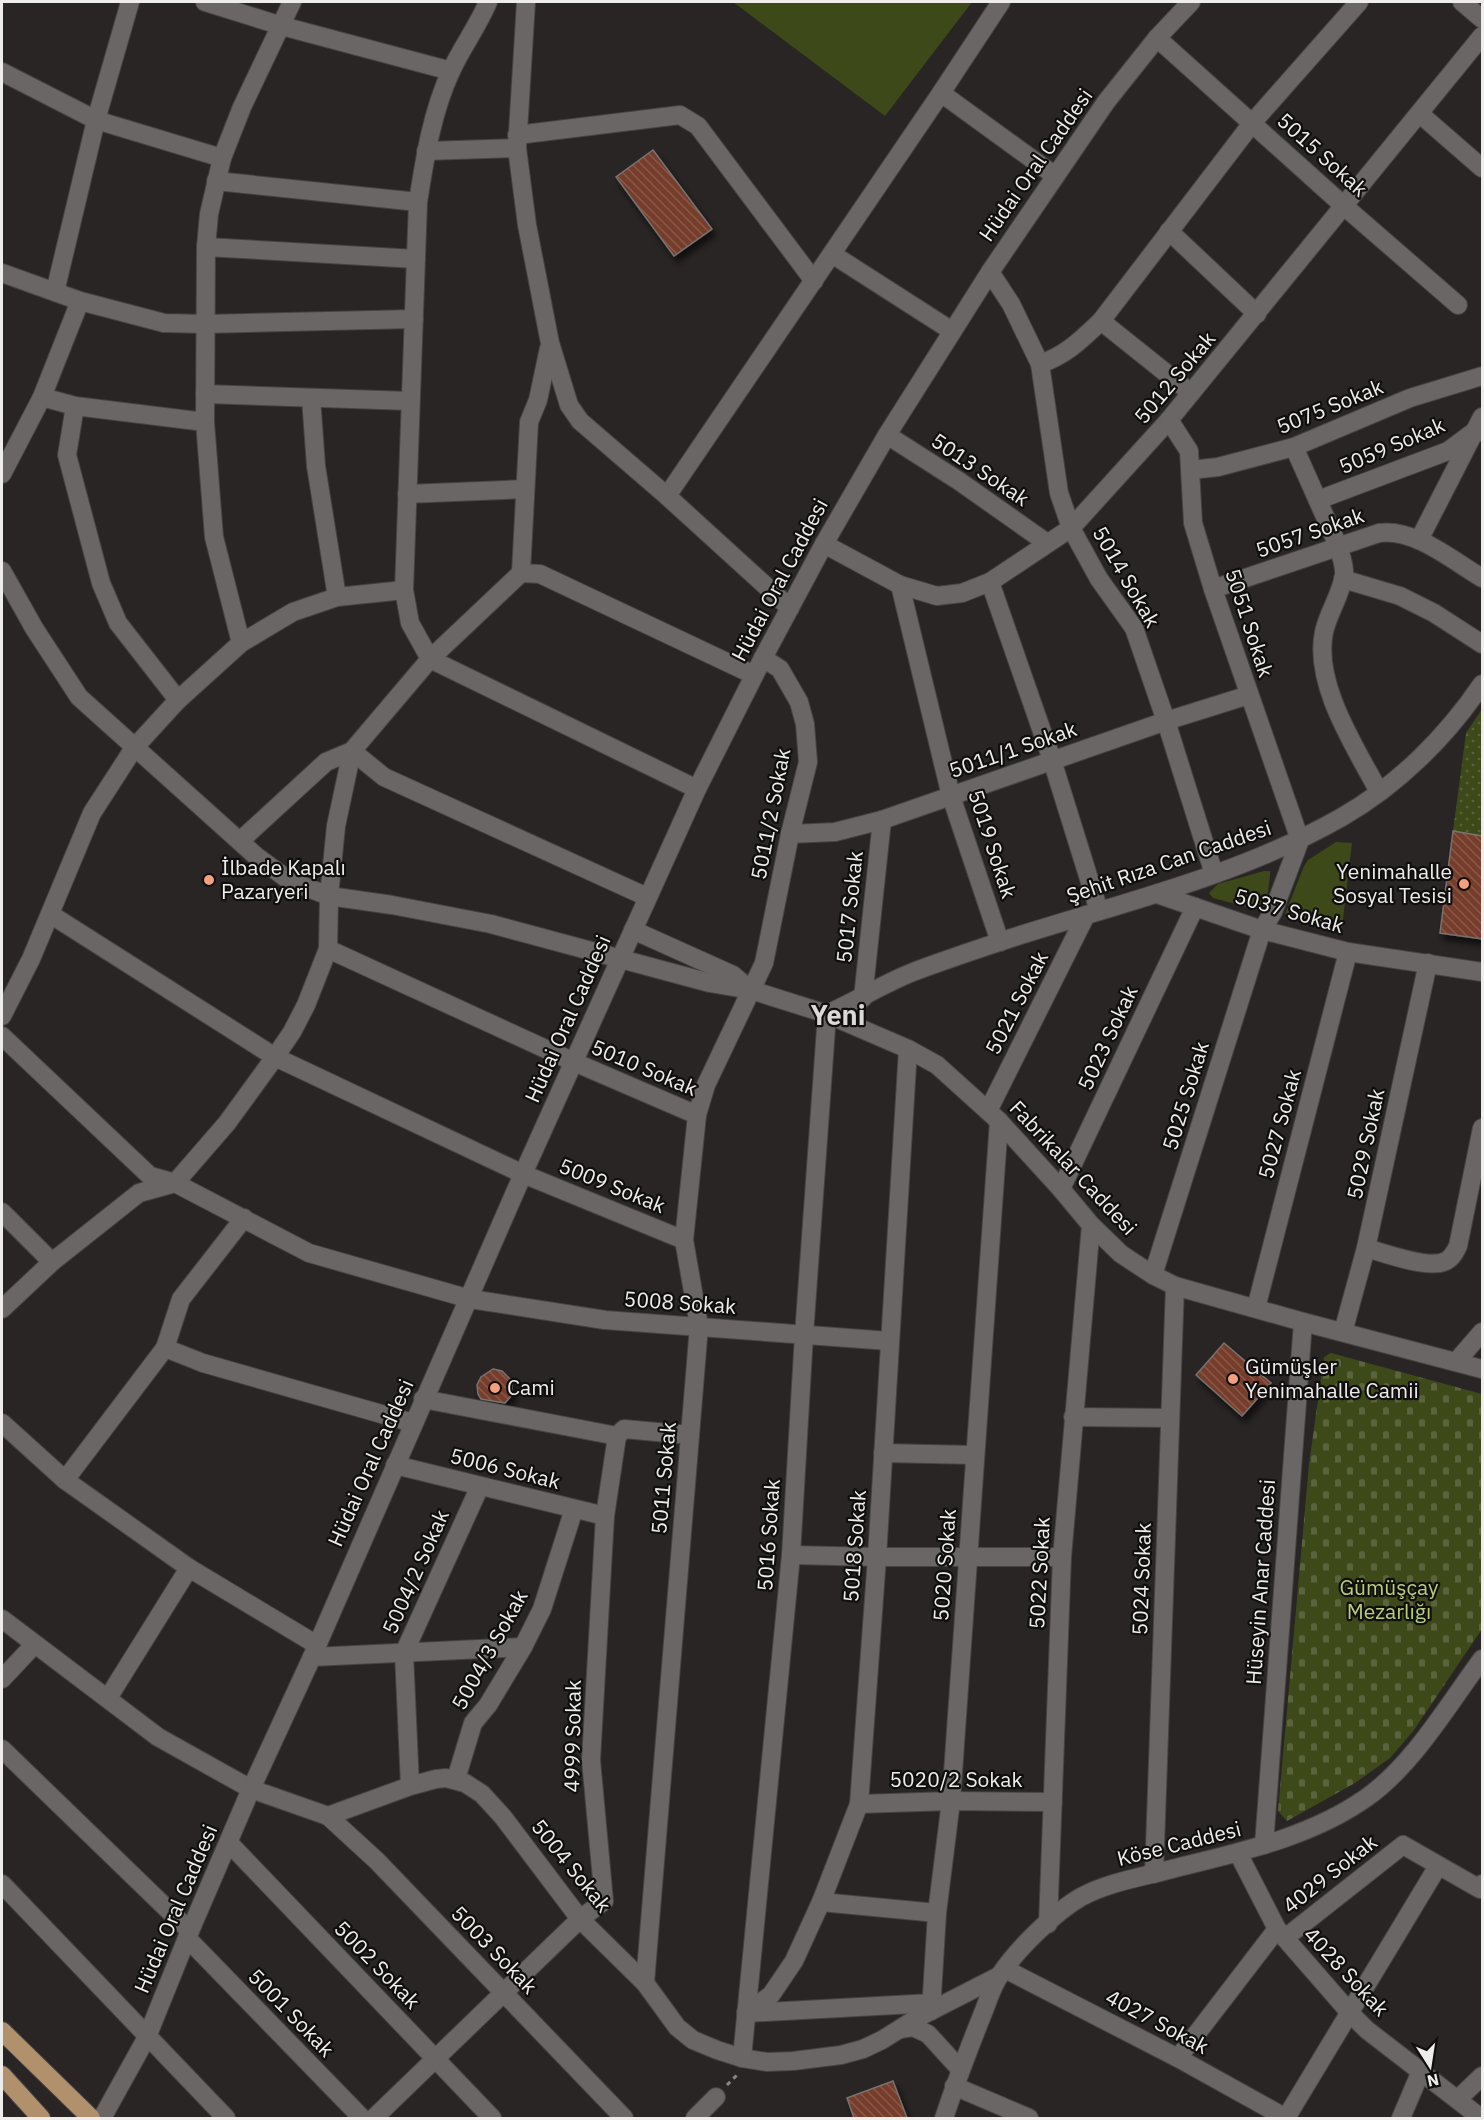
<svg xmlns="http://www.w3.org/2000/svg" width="1484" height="2120" font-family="'IBM Plex Sans',sans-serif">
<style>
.grass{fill:#3e4919}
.cemetery{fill:url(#cemetery-stones)}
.park{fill:url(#park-dots)}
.building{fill:url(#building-back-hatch);stroke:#777372;stroke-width:1.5;filter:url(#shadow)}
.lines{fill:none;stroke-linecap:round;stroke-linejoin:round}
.minor-casing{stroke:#464343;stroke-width:20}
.major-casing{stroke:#464343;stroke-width:20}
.path{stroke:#898685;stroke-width:3;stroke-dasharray:4.5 4.5;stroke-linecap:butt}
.minor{stroke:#6a6665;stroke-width:18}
.major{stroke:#b0916c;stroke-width:18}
.poi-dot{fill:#f3a081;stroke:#100e0e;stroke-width:2}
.labels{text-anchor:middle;stroke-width:4.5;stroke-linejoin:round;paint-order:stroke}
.street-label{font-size:21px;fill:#efecec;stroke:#100e0e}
.poi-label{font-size:21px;fill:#efecec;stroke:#100e0e;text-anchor:start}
.park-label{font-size:21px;fill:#b8cf79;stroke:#100e0e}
.district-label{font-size:27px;font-weight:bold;fill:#dcd8d6;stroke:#100e0e}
</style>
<defs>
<pattern id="cemetery-stones" width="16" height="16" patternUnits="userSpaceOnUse" patternTransform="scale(1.5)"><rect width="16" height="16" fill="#3e4919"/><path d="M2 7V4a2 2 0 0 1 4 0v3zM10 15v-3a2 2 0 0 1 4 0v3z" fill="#5a633b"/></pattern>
<pattern id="park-dots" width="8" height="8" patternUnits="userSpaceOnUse" patternTransform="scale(1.5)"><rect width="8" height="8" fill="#3e4919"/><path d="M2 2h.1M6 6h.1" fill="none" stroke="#5a633b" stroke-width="1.8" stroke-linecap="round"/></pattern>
<pattern id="building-back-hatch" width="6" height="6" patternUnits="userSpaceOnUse" patternTransform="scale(1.5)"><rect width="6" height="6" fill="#753d2a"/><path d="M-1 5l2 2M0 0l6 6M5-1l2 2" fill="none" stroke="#895949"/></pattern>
<filter id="shadow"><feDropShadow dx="3.5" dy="6" stdDeviation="3" flood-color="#0009"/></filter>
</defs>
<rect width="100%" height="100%" fill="#282524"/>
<g class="grass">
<path d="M733 2H972L885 116Z"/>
<path d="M1336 842 1352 843 1342 928 1285 914 1304 866 1308 860Z"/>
<path d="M1264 871H1270V876L1266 907 1254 909 1213 898 1209 893 1218 884Z"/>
</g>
<path class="cemetery" d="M1331 1353 1482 1394V1629L1414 1730 1390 1758 1355 1783 1287 1821 1278 1811 1309 1464 1324 1357Z"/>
<path class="park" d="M1482 709V836L1453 831 1466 733Z"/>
<g class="building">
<path d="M653 150 712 229 674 256 616 177Z"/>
<path d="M1453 831 1482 836V939L1440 933Z"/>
<path d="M1224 1343 1271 1383 1242 1416 1196 1375Z"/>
<path d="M493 1369 502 1371 512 1381V1395L505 1403 481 1399 478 1394 477 1385 481 1377Z"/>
<path d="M893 2081 907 2118H854L847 2098Z"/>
</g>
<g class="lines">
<defs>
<g id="minor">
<path d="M205 2 282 26 451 71"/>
<path d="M488 2C478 26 462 47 451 71 432 112 425 157 418 202L404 590 410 623 430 659 697 789"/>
<path d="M526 2 517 148 527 225 550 343 569 405 580 421 667 496 790 608"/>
<path d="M1462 2 1482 19"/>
<path d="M1157 38 1344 206 1458 305"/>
<path d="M2 72 96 120 222 158"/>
<path d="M941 93 1054 175"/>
<path d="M1420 114 1482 168"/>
<path d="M517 135 680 115 698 126 814 281"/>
<path d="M426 151 517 148"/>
<path d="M216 181 418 202"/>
<path d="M1169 231 1257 314"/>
<path d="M206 247 416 259"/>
<path d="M832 254 952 331"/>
<path d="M990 272 1011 304 1040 364 1059 493 1071 528 1099 579 1134 628 1166 721 1214 874"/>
<path d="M2 273 80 301 164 323 206 324 414 319"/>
<path d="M55 292 96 120 130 2"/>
<path d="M1101 321 1191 393"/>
<path d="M549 348 538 400 529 422 521 573 540 574 754 675"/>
<path d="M1040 364C1066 355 1081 340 1101 321L1253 122 1359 2"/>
<path d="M205 394 410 401"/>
<path d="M42 397 75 406 205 422"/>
<path d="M311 398 316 466 337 597"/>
<path d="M75 406 67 455 101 583 118 623 178 700"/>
<path d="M887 435 959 481 1047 543"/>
<path d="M1294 447 1339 548C1341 557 1345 566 1344 575 1341 595 1328 613 1324 632 1313 684 1356 748 1379 792"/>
<path d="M1191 470 1218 467 1294 447 1410 398 1482 376"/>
<path d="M2 474 42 397 80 301"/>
<path d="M407 494 525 489"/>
<path d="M667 496 941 93 1001 2"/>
<path d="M1318 500 1448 451 1475 431 1482 432"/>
<path d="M1419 540 1482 417"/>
<path d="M824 544 900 585 937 596 962 593 990 582 1071 528 1169 420 1482 36"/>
<path d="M2 571 34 628 79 697 256 856 290 881 329 896 392 905 491 924 710 983 751 990 827 1014 908 1049 937 1065 999 1121 1061 1189 1091 1225 1121 1254 1153 1275 1175 1286 1303 1322 1482 1369"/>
<path d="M1343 579 1400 596 1434 613 1482 644"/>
<path d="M990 582 1052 760 1099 911"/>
<path d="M900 585 951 796 1000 942"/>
<path d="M1213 589 1379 533C1415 528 1453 561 1482 578"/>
<path d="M241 643 214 537 205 422 206 247 209 214 222 158 242 107 292 2"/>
<path d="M790 834 835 832 882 820 1166 721 1249 695"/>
<path d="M240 841 326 762 352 751 384 777 647 897"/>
<path d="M1157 894 1262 930 1348 952 1482 972"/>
<path d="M50 914 275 1057 523 1174 684 1240"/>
<path d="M633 930 733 975 747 987"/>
<path d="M328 949 574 1062 697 1115"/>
<path d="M863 998 882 820"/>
<path d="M2 1016 31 959 92 813 134 748 178 700 241 643 293 612 337 597 404 590"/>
<path d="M2 1036 150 1176 175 1183 309 1253 470 1299 605 1320 889 1341"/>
<path d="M988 1111 1086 915"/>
<path d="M1061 1189 1195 907"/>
<path d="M2 1212 52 1262"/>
<path d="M1366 1248C1385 1253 1429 1270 1446 1261 1452 1258 1455 1252 1458 1246L1482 1128"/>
<path d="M1153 1275 1262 930 1273 912 1300 840 1213 589 1193 523 1189 451 1169 420"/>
<path d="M1256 1308 1348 952"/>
<path d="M2 1309 52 1262 139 1193 175 1183 227 1123 275 1057 292 1032 306 1005 328 949 329 896 336 826 352 751 430 659 521 573"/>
<path d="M1343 1332 1366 1248 1428 963"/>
<path d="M165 1348 203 1363 413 1423"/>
<path d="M1456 1362 1482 1332"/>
<path d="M423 1399 617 1436 624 1429 690 1435"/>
<path d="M1073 1417 1170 1418"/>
<path d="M2 1423 65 1480 189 1568 317 1645"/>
<path d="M883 1453 975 1455"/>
<path d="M395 1465 605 1516"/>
<path d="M65 1480 165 1348 181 1299 244 1218"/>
<path d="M791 1555 877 1557H1062"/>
<path d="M2 1619 158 1737 251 1789 328 1816 410 1786 436 1779 446 1778 465 1783 482 1794 503 1817 580 1919 645 1983 677 2027 693 2040 717 2050 742 2058 767 2062 793 2061 841 2055 863 2049 882 2040 917 2018 999 1976"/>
<path d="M312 1657 523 1647"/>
<path d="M2 1679 34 1645"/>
<path d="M108 1698 189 1568"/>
<path d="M2 1749 190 1931"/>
<path d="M456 1779 473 1723 488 1705 523 1647 542 1609 574 1509"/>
<path d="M410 1786 404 1653 480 1486"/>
<path d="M859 1804 951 1801 1053 1802"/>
<path d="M328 1816 377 1861 624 2118"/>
<path d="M229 1843 492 2118"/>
<path d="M1264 1845 1303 1322"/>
<path d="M1238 1853 1277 1929 1351 2014 1367 2030 1481 2118"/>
<path d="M1154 1874 1175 1286"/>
<path d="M2 1884 226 2118"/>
<path d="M821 1902 937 1913"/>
<path d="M1048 1924 1062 1557 1091 1225"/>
<path d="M187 1938 362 2118"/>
<path d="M1285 1938 1403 1845 1480 1889 1482 1884"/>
<path d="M1005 1969 1178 2058 1286 2118"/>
<path d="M645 1983 699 1326 684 1240 697 1115 706 1085 764 963 790 834 808 762 805 724 799 702 780 669 763 658"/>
<path d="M931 2011 937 1913 951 1801 999 1121"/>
<path d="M746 2013 771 1995 794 1961 821 1902 859 1804 877 1557 908 1049"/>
<path d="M746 2013 932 2003"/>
<path d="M900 2029 913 2027 928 2034 960 2069"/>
<path d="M742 2058 791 1555 804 1335 827 1014C856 1001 883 984 913 972 942 961 972 951 1002 941 1116 904 1237 877 1342 817 1398 785 1446 737 1482 684"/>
<path d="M1178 2058 1277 1929"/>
<path d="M954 2086 1029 2118"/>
<path d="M1458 2099 1482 2076"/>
<path d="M102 2118 147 2037 187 1938 251 1789 312 1657 523 1174 697 789 763 658 824 544 887 435 990 272 1106 102 1157 38 1191 2"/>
<path d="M374 2118 580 1919 604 1901 591 1760 605 1516 617 1436"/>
<path d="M695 2118 716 2097"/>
<path d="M944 2118C956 2082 969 2048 983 2013 988 2001 992 1986 1000 1975 1016 1950 1055 1912 1081 1897 1109 1882 1142 1877 1172 1869 1239 1852 1309 1838 1366 1798 1413 1765 1448 1705 1482 1659"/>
<path d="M1286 2118 1438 1866"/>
<path d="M1401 2118 1421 2071"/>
</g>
<g id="major">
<path d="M2 2031 91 2118"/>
<path d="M2 2075 41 2118"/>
</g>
</defs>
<use href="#minor" class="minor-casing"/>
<use href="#major" class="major-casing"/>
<path class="path" d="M727 2085 737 2075"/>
<use href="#minor" class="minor"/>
<use href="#major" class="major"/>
</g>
<g class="poi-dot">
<circle cx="209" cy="880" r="6"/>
<circle cx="1464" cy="884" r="6"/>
<circle cx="1233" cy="1379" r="6"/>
<circle cx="495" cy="1388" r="6"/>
</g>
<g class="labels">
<g class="street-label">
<text transform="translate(1322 155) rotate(42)" y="7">5015 Sokak</text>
<text transform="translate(1036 165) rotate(-55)" y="7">Hüdai Oral Caddesi</text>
<text transform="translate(1175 378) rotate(-50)" y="7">5012 Sokak</text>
<text transform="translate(1330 407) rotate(-22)" y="7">5075 Sokak</text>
<text transform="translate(1392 446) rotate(-23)" y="7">5059 Sokak</text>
<text transform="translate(980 470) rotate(34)" y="7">5013 Sokak</text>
<text transform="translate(1310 533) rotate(-19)" y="7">5057 Sokak</text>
<text transform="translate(1126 577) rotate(60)" y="7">5014 Sokak</text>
<text transform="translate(780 580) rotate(-62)" y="7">Hüdai Oral Caddesi</text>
<text transform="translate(1249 623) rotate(72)" y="7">5051 Sokak</text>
<text transform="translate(1013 750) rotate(-19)" y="7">5011/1 Sokak</text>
<text transform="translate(771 814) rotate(-79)" y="7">5011/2 Sokak</text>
<text transform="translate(992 844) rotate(72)" y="7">5019 Sokak</text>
<text transform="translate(1169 862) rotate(-19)" y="7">Şehit Rıza Can Caddesi</text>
<text transform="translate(850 907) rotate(-84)" y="7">5017 Sokak</text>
<text transform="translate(1289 911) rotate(16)" y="7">5037 Sokak</text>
<text transform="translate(1017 1003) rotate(-63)" y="7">5021 Sokak</text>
<text transform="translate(568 1019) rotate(-66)" y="7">Hüdai Oral Caddesi</text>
<text transform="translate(1108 1038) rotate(-65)" y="7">5023 Sokak</text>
<text transform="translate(644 1068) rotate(23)" y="7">5010 Sokak</text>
<text transform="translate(1186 1096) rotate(-73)" y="7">5025 Sokak</text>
<text transform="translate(1280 1124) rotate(-75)" y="7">5027 Sokak</text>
<text transform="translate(1366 1144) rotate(-78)" y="7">5029 Sokak</text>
<text transform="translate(1073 1168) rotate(47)" y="7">Fabrikalar Caddesi</text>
<text transform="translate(612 1186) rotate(22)" y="7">5009 Sokak</text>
<text transform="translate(680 1303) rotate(4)" y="7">5008 Sokak</text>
<text transform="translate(371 1463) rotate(-66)" y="7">Hüdai Oral Caddesi</text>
<text transform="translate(505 1469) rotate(14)" y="7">5006 Sokak</text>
<text transform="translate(664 1478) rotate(-85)" y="7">5011 Sokak</text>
<text transform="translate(769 1535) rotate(-86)" y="7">5016 Sokak</text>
<text transform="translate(855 1546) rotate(-86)" y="7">5018 Sokak</text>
<text transform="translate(945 1565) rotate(-86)" y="7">5020 Sokak</text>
<text transform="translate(416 1572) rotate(-66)" y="7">5004/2 Sokak</text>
<text transform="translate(1040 1573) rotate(-87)" y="7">5022 Sokak</text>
<text transform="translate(1142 1579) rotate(-88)" y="7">5024 Sokak</text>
<text transform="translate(1261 1582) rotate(-86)" y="7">Hüseyin Anar Caddesi</text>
<text transform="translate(490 1650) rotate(-61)" y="7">5004/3 Sokak</text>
<text transform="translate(573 1736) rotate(-89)" y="7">4999 Sokak</text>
<text x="956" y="1787">5020/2 Sokak</text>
<text transform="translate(1179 1844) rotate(-14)" y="7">Köse Caddesi</text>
<text transform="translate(571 1866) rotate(51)" y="7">5004 Sokak</text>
<text transform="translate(1330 1874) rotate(-38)" y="7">4029 Sokak</text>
<text transform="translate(176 1909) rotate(-67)" y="7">Hüdai Oral Caddesi</text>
<text transform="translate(494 1950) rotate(46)" y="7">5003 Sokak</text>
<text transform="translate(377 1965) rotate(46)" y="7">5002 Sokak</text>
<text transform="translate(1346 1972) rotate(47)" y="7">4028 Sokak</text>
<text transform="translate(291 2013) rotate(46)" y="7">5001 Sokak</text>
<text transform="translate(1157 2022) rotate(28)" y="7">4027 Sokak</text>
</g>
<g class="poi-label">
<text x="221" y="875">İlbade Kapalı<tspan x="221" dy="24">Pazaryeri</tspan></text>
<text x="1452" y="879" text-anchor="end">Yenimahalle<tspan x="1452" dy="24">Sosyal Tesisi</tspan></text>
<text x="1245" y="1374">Gümüşler<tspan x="1245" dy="24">Yenimahalle Camii</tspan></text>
<text x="507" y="1395">Cami</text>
</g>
<g class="park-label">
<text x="1389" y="1595">Gümüşçay<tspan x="1389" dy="24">Mezarlığı</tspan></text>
</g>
<g class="district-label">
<text x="838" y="1025">Yeni</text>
</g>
</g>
<rect width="1484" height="2120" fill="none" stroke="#efecec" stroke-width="6"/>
<g transform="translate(1430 2066) rotate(168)" stroke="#100e0e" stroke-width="4.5" paint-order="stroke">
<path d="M0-4.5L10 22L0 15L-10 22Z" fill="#efecec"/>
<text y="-9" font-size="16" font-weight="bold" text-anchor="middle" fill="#efecec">N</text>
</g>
</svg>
